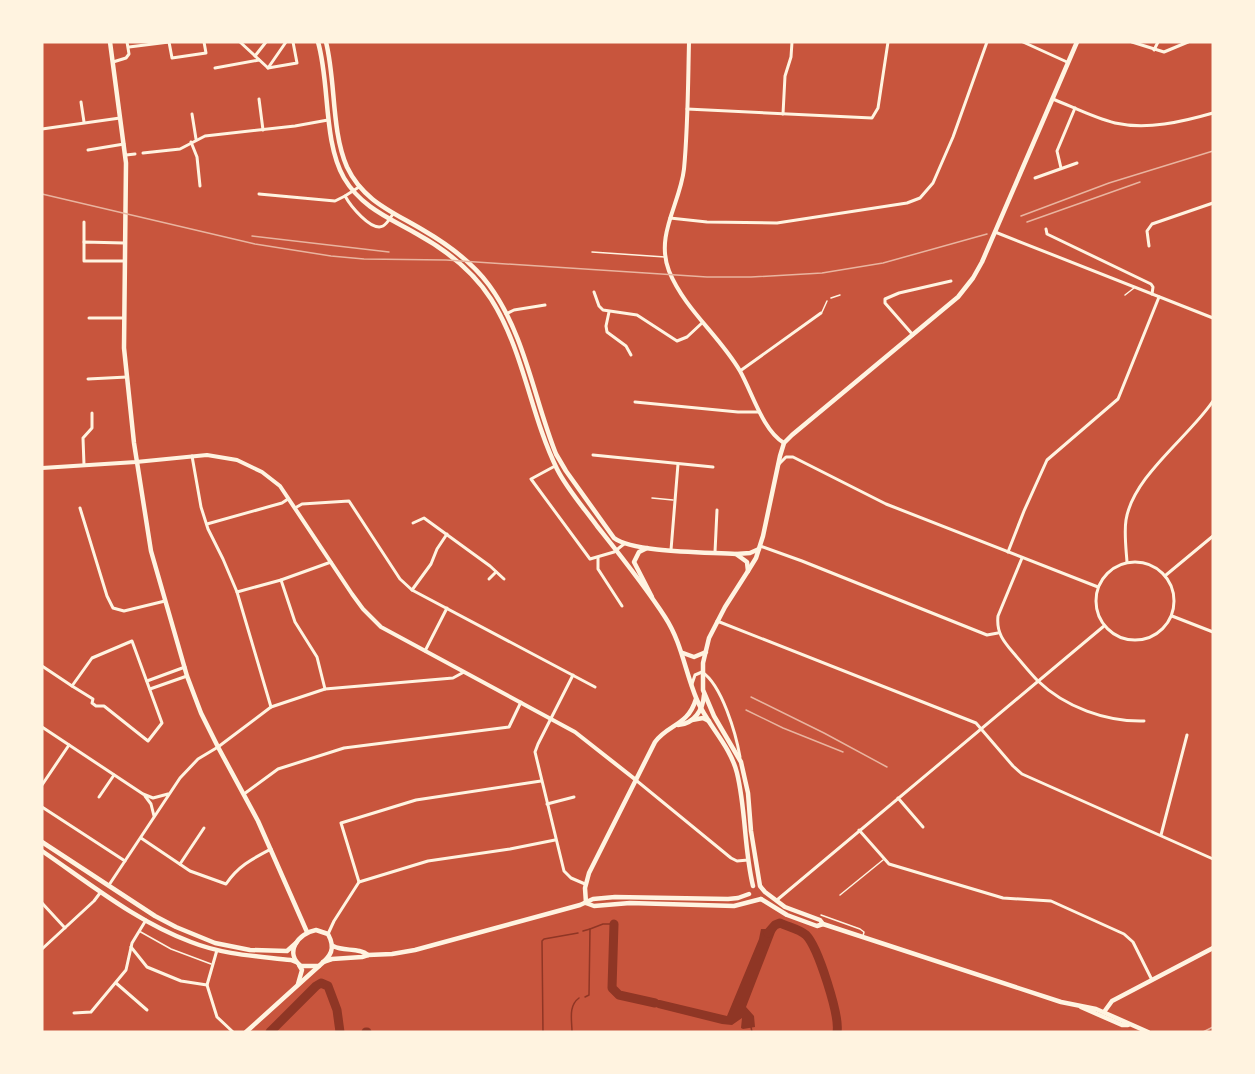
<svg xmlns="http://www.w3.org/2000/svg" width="1255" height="1074" font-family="'Sofia Sans Condensed',sans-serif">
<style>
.water{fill:#8f3625}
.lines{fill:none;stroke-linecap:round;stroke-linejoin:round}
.stream{stroke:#8f3625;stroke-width:1.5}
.river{stroke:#8f3625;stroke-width:9}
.service{stroke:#fff3e0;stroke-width:1.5}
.minor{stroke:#fff3e0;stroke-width:3}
.tertiary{stroke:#fff3e0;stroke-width:4}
.secondary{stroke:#fff3e0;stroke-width:4.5}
.primary{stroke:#fff3e0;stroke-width:4.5}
.trunk{stroke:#fff3e0;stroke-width:4.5}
.tram{stroke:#e9b49f;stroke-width:1.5}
.rail{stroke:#e9b49f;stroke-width:1.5}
</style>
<rect width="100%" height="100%" fill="#c8553d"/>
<path class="water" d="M775 925 777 927 746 1007 754 1016 755 1027 743 1029 741 1028 742 1018 732 1025 722 1024 658 1008 645 1000H660L727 1016 759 939 761 929H770Z"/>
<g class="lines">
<g class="stream">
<path d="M583 931 590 929"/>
<path d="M585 997 589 995 590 929 603 924H614"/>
<path d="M751 1027 752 1032"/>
<path d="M543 1032 542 941 544 939 578 933"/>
<path d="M572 1032C572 1020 568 1006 579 998"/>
</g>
<g class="river">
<path d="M614 924 612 988 619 995 655 1003"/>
<path d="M768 933 775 925 780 923C788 927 799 929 806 935 818 947 840 1016 837 1032"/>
<path d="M270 1032 316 986 321 983 328 986 337 1010 340 1032"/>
<path d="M366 1032H367"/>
</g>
<g class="service">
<path d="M592 252 665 257"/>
<path d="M1125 295 1134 288"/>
<path d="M831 298 840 295"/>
<path d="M822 312 827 301"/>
<path d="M652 498 673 500"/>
<path d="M840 895 883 860"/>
<path d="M821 915 860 929 864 932 863 936"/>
<path d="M139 931 171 949 211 964"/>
</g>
<g class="minor">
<path d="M169 42 172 58 206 53 204 42"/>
<path d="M240 42 267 67"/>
<path d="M1023 42 1067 62"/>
<path d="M1132 42 1164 52 1188 42"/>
<path d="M129 47 169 42"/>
<path d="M1154 50 1158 42"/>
<path d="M255 56 266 42"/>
<path d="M113 62 126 58 129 54 127 42"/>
<path d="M215 68 259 60"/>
<path d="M268 68 297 63 293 42"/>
<path d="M268 68 286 42"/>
<path d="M259 99 263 130"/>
<path d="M1053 99C1073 107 1094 118 1115 123 1147 130 1182 122 1213 113"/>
<path d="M81 102 84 122"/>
<path d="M687 109 872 118 878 108 888 42"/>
<path d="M192 114 196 139"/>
<path d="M783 114 785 76 791 57 792 42"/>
<path d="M42 129 120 118"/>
<path d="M191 142 197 157 200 186"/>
<path d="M88 150 124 144"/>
<path d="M143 153 180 149 205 136 295 126 328 120"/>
<path d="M126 155 135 154"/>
<path d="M1061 168 1057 151 1075 108"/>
<path d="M1035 178 1077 163"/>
<path d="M359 187 345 196C350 205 371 232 383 226 387 224 390 218 393 214"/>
<path d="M259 194 335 201 345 196"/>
<path d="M670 218 707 222 777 223 907 203 920 198 933 183 953 137 987 42"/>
<path d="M84 222V242"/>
<path d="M1046 229 1047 234 1151 284 1153 287 1152 294"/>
<path d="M995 232 1213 318"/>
<path d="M124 243 84 242V261H125"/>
<path d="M1149 246 1147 231 1152 224 1213 203"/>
<path d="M594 292 599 306 603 310 637 315 677 341 687 337 702 323"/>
<path d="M609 312 606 326 607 332 626 346 631 355"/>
<path d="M506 314 514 310 545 305"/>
<path d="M89 318H123"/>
<path d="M913 335 885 303V299L899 293 951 281"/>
<path d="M740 371 821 313"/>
<path d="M88 379 127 377"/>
<path d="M635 402 738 412H759"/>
<path d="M593 455 713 467"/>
<path d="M192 456 201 507 208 529 223 559 237 592 271 707"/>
<path d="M779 464 786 457H793L886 504 1098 587"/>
<path d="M84 465 83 438 92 428V413"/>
<path d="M555 466 531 479 590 559 614 552 624 544"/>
<path d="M80 508 107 596 113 608 124 611 165 601"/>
<path d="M295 508 302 504 349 501 400 579 412 590 595 687"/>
<path d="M413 523 424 518 490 566 504 579"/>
<path d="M207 524 282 503 288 499"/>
<path d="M760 546 802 561 987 635 998 633"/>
<path d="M671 550 678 464"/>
<path d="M715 552 717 510"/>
<path d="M1008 552 1024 511 1047 460 1118 399 1159 297"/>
<path d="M598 558V569L622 606"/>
<path d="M1022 558 998 616C996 634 1005 643 1016 656 1023 664 1030 673 1038 681 1065 707 1106 722 1144 721"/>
<circle cx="1135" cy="601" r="39"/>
<path d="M1127 562C1126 548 1124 533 1126 520 1133 476 1189 437 1213 401"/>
<path d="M1166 575 1213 536"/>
<path d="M489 579 496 572"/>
<path d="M281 580 295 622 317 657 325 689"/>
<path d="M412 590 431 564 437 549 447 534"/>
<path d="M237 592 281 580 331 562"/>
<path d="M1172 616 1213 632"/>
<path d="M717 621 976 723 1013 766 1022 774 1213 859"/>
<path d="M132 641 162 723 148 741 104 706H96L92 703 93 699 72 686 92 658Z"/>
<path d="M425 651 447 608"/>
<path d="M42 666 72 686"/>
<path d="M573 675 538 744 535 752 564 871 571 878 585 884"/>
<path d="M147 681 185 667"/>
<path d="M692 684 695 675 702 672C722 685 736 734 740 757"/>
<path d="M150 689 187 676"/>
<path d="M42 727 143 794 153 798 168 794"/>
<path d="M637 781 731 858 737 861 748 860"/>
<path d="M42 785 69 745"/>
<path d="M244 794 278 769 344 748 509 727 521 702"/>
<path d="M145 796 151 804 154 816"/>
<path d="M99 797 114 775"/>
<path d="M898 798 923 827"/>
<path d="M547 804 574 797"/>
<path d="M42 807 125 861"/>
<path d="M859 830 889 864 1003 898 1051 901 1124 934 1133 942 1152 980"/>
<path d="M1161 835 1187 735"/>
<path d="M141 838 190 871 226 884C238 866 252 859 271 849"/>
<path d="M180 864 204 828"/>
<path d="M359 882 341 823 416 800 541 781"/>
<path d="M109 885 180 778 198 759 218 747 271 707 325 689 453 678 464 672"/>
<path d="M777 900 1104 626"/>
<path d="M42 903 65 928"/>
<path d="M328 934 334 921 359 882 428 861 510 849 555 840"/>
<path d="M131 947 147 967 181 981 207 985"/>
<path d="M42 949 94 901 100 893"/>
<path d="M217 950 207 985 217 1017 233 1032"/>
<path d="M116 983 147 1010"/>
<path d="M74 1013 91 1012 126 970 132 943 146 920"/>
</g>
<g class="tertiary">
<path d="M689 42C688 84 688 127 684 169 680 204 655 235 669 271 685 310 719 335 740 371 752 392 763 431 784 443"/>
<path d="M42 468 136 462 207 455 237 460 262 472 280 486 352 594 363 609 381 627 575 732 636 780"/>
</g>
<g class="secondary">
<path d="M736 554 750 553 759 549"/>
<path d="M748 571 756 558 763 536 780 456 784 443 792 435 958 297 973 278 982 262 1077 42"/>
<path d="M692 720 703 718 709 721"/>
<path d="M678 725C694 724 703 710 704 695"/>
<path d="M586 903 585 888 589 873 655 742C668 724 688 726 696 699"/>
<path d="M1104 1012 1112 1001 1213 948"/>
</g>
<g class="primary">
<path d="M110 42 126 163 124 348 134 443 151 551 187 676 201 713 218 747 258 821 307 932"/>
<path d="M298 984 302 970 299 965"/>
<path d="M246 1032 319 966"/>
</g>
<g class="trunk">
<path d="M318 42C330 83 323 141 344 178 361 207 389 218 417 234 446 250 473 271 491 299 524 351 530 414 557 469 567 489 584 508 597 526 620 555 645 586 665 617 682 643 685 672 697 700 708 726 730 745 737 773 746 810 744 849 753 886"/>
<path d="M326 42C336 82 331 130 347 167 363 201 393 212 423 230 447 244 472 262 489 285 525 334 534 399 556 454L566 471 614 538C634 553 709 552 736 554L747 562 748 571 725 607 709 638 703 663V690L714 716 741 762 748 793 751 831 760 886 765 892 785 907 820 920 823 924 1061 1002 1096 1009 1148 1032"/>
<path d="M647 548 639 552 634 562 652 597"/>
<path d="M683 653 694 657 706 652"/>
<path d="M42 842 155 916 176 927 215 943 250 950 287 951 296 943"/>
<path d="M42 851C89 883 137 922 191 942 224 955 257 956 291 960L296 962"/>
<path d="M761 899 787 915 817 926 823 924"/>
<path d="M586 903 594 906 630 903 734 906 761 899"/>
<path d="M316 930 328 934C336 949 331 956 319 966H301C284 953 298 933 316 930Z"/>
<path d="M333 946C344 952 359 947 368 955"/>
<path d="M323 962 332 959 362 957 368 955 392 954 415 950 580 905 593 899 615 897 728 899 738 898 749 894"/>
<path d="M1081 1007 1122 1025H1128"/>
</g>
<path class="tram" d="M1203 1032 1213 1027"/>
<g class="rail">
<path d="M42 194 255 244 331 256 364 259 446 260 707 277H751L822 273 883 263 987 234"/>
<path d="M1021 216 1109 183 1213 151"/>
<path d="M1027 222 1140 182"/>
<path d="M252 236 389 252"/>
<path d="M751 697 824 733 887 767"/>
<path d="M746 710 783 728 843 752"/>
</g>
</g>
<rect width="1255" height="1074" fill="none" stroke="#fff3e0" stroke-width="87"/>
</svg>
